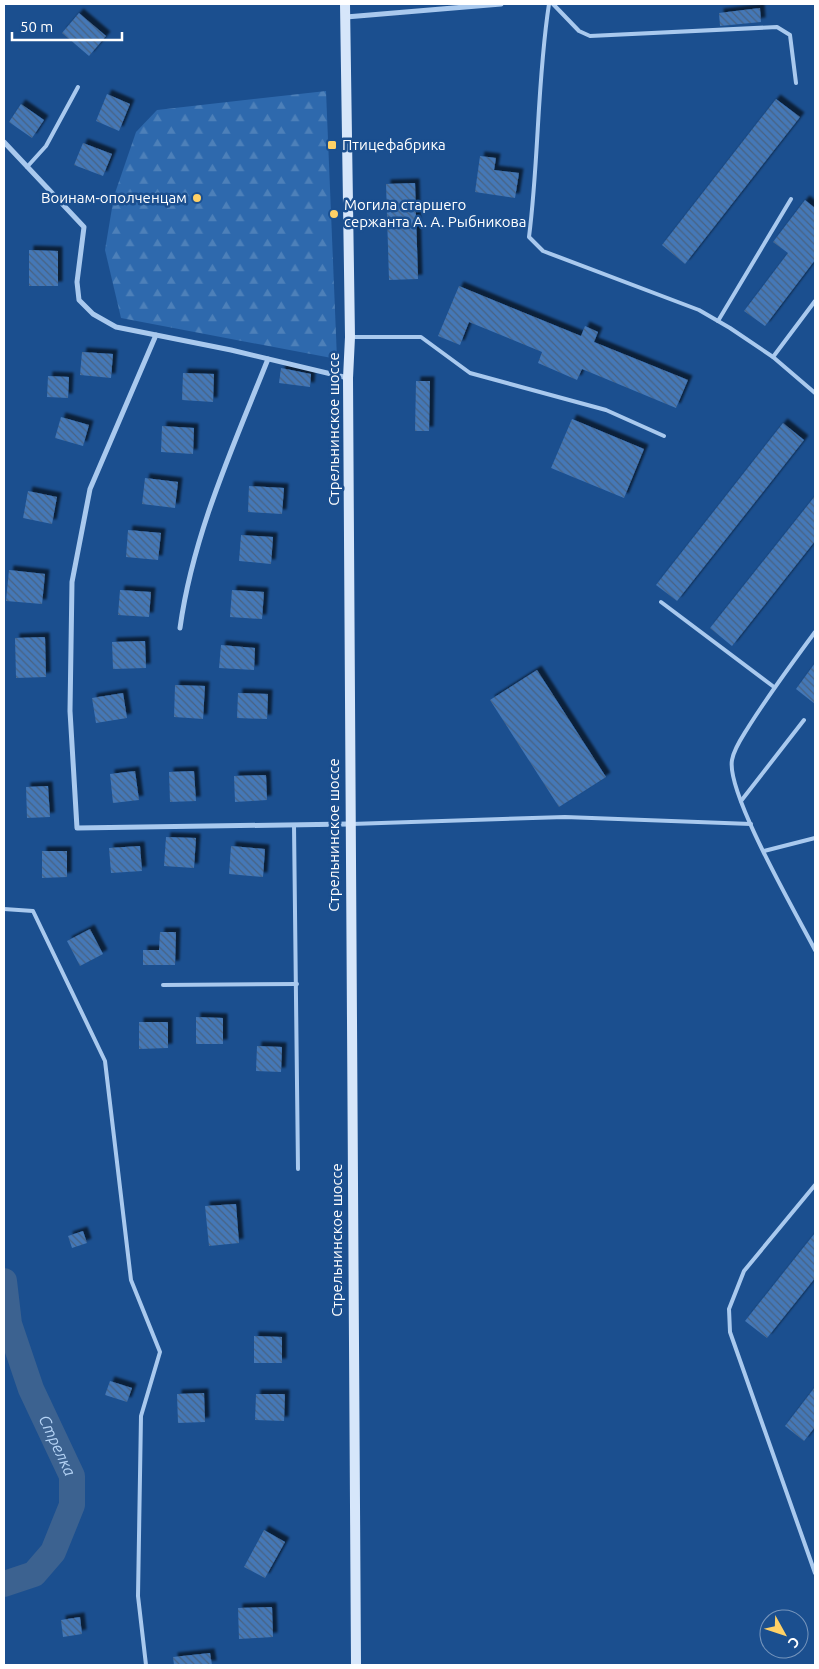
<svg xmlns="http://www.w3.org/2000/svg" width="819" height="1669" font-family="Ubuntu,sans-serif">
<style>
.forest{fill:url(#forest-firs)}
.lines{fill:none;stroke-linecap:round;stroke-linejoin:round}
.river{stroke:#3c6290;stroke-width:26}
.building{fill:url(#building-back-hatch);filter:url(#shadow)}
.service{stroke:#a9c9ee;stroke-width:4}
.minor{stroke:#a9c9ee;stroke-width:5}
.secondary{stroke:#d6e6fa;stroke-width:10}
.poi-dot{fill:#ffd166;stroke:#1b4f8f;stroke-width:2}
.labels{text-anchor:middle;stroke-width:5;stroke-linejoin:round;paint-order:stroke}
.poi-label{font-size:15px;fill:#fff;stroke:#1b4f8f;text-anchor:start}
.street-label{font-size:15px;fill:#fff;stroke:#1b4f8f}
.water-label{font-size:16px;font-style:italic;fill:#b5d3f5;stroke:#1b4f8f}
</style>
<defs>
<pattern id="forest-firs" width="22" height="20" patternUnits="userSpaceOnUse" patternTransform="scale(1.25)"><rect width="22" height="20" fill="#2e69ad"/><path d="M5 1l3.5 6h-7zM16 11l3.5 6h-7z" fill="#4d80b9"/></pattern>
<pattern id="building-back-hatch" width="6" height="6" patternUnits="userSpaceOnUse" patternTransform="scale(1.25)"><rect width="6" height="6" fill="#4478b7"/><path d="M-1 5l2 2M0 0l6 6M5-1l2 2" fill="none" stroke="#486282"/></pattern>
<filter id="shadow"><feDropShadow dx="4.5" dy="-4.5" stdDeviation="1" flood-color="#0009"/></filter>
</defs>
<rect width="100%" height="100%" fill="#1b4f8f"/>
<path class="forest" d="M326 91 337 359 121 318 105 250 114 196 136 132 157 110Z"/>
<g class="lines">
<path class="river" id="s1" d="M4 1281 9 1324 31 1389 72 1476V1505L53 1552 34 1574 4 1584"/>
</g>
<g class="building">
<path d="M760 8 761 22 720 26 719 13Z"/>
<path d="M79 13 106 36 89 56 62 33Z"/>
<path d="M107 94 130 104 119 131 96 121Z"/>
<path d="M776 99 800 117 685 264 662 245Z"/>
<path d="M21 104 44 120 32 138 9 122Z"/>
<path d="M83 143 112 154 103 176 74 165Z"/>
<path d="M480 156 496 158 494 170 519 173 515 198 475 192Z"/>
<path d="M415 183 418 279 389 280 386 184Z"/>
<path d="M805 200 815 208V260L765 326 744 311 788 253 773 242Z"/>
<path d="M29 250 58 251V286H29Z"/>
<path d="M459 286 581 336 585 326 598 332 594 342 688 380 676 408 582 369 577 380 538 363 542 352 469 322 460 345 438 336Z"/>
<path d="M82 352 113 354 111 378 80 375Z"/>
<path d="M281 368 311 374 310 387 279 383Z"/>
<path d="M183 373 214 374 213 402 182 400Z"/>
<path d="M48 376 69 377 68 398 47 397Z"/>
<path d="M416 381H430L429 431H415Z"/>
<path d="M61 417 89 425 83 446 55 438Z"/>
<path d="M572 419 644 449 624 498 551 468Z"/>
<path d="M783 423 804 440 677 601 656 585Z"/>
<path d="M162 426 194 428 193 454 161 452Z"/>
<path d="M145 478 178 482 175 508 142 504Z"/>
<path d="M249 486 284 488 282 514 248 512Z"/>
<path d="M28 491 57 497 52 524 23 518Z"/>
<path d="M815 496V541L732 646 710 628Z"/>
<path d="M128 530 161 533 158 560 126 557Z"/>
<path d="M241 535 273 537 271 564 239 561Z"/>
<path d="M9 570 45 574 42 604 6 601Z"/>
<path d="M120 590 151 592 149 617 118 615Z"/>
<path d="M232 590 264 592 262 619 230 617Z"/>
<path d="M45 637 46 677 16 678 15 638Z"/>
<path d="M145 641 146 668 113 669 112 642Z"/>
<path d="M221 645 255 648 254 670 219 668Z"/>
<path d="M815 663V704L796 689Z"/>
<path d="M537 670 606 777 559 807 490 700Z"/>
<path d="M175 685 205 686 203 719 174 717Z"/>
<path d="M123 693 127 718 96 723 92 698Z"/>
<path d="M238 693 268 694 267 719 237 718Z"/>
<path d="M135 771 139 800 113 803 110 774Z"/>
<path d="M194 771 196 801 170 802 169 772Z"/>
<path d="M266 775 267 800 235 802 234 776Z"/>
<path d="M48 786 50 817 27 818 26 787Z"/>
<path d="M166 837 196 838 194 868 164 866Z"/>
<path d="M140 846 142 871 111 873 109 848Z"/>
<path d="M231 846 265 849 263 877 229 874Z"/>
<path d="M42 851H67V877L42 878Z"/>
<path d="M90 929 103 954 80 966 67 941Z"/>
<path d="M160 932H176L175 965H143V950H159Z"/>
<path d="M196 1017 223 1018V1044H196Z"/>
<path d="M139 1022H168V1048L139 1049Z"/>
<path d="M257 1046 282 1047 281 1072 256 1071Z"/>
<path d="M236 1204 239 1243 209 1246 205 1206Z"/>
<path d="M83 1231 87 1243 72 1248 68 1236Z"/>
<path d="M815 1233V1278L767 1338 745 1321Z"/>
<path d="M254 1336 282 1337V1363H254Z"/>
<path d="M110 1381 132 1388 127 1402 105 1395Z"/>
<path d="M815 1387V1427L804 1441 785 1426Z"/>
<path d="M204 1393 205 1422 178 1423 177 1394Z"/>
<path d="M256 1394H285L284 1421 255 1420Z"/>
<path d="M264 1530 285 1542 265 1578 244 1567Z"/>
<path d="M272 1607 273 1637 239 1639 238 1608Z"/>
<path d="M80 1617 82 1634 63 1637 61 1620Z"/>
<path d="M210 1653 212 1665H174L173 1657Z"/>
</g>
<g class="lines">
<g class="service">
<path d="M549 4C537 81 539 159 529 237L543 251 699 310 730 328 773 357 815 393"/>
<path d="M553 4 579 31 590 36 777 27 790 35 796 83"/>
<path d="M27 167 46 146 78 87"/>
<path d="M718 321 791 199"/>
<path d="M350 337H421L470 373 606 410 664 436"/>
<path d="M773 357 815 301"/>
<path d="M661 602 774 687"/>
<path d="M815 632C792 663 770 693 749 726 743 736 734 748 732 760 726 793 797 915 815 950"/>
<path d="M741 801 804 720"/>
<path d="M351 824 565 817 751 824"/>
<path d="M294 825 298 1169"/>
<path d="M764 851 815 838"/>
<path d="M4 909 33 911 105 1061 131 1280 160 1352 141 1416 138 1596 146 1665"/>
<path d="M163 985 297 984"/>
<path d="M815 1185 744 1271 729 1309 730 1332 815 1573"/>
</g>
<g class="minor">
<path d="M346 17 501 4"/>
<path d="M4 142 84 227 77 282 79 300 93 314 116 327 231 350 348 378"/>
<path d="M156 335 90 489 72 582 70 711 77 828 349 824"/>
<path d="M180 628C193 534 233 447 268 359"/>
</g>
<path class="secondary" d="M345 4 350 337 348 378 356 1665"/>
</g>
<g class="poi-dot">
<rect x="327" y="140" width="10" height="10" rx="2.5"/>
<circle cx="197" cy="198" r="5"/>
<circle cx="334" cy="214" r="5"/>
</g>
<g class="labels">
<g class="poi-label">
<text x="342" y="150">Птицефабрика</text>
<text x="187" y="203" text-anchor="end">Воинам-ополченцам</text>
<text x="344" y="210">Могила старшего<tspan x="344" dy="17">сержанта А. А. Рыбникова</tspan></text>
</g>
<g class="street-label">
<text transform="translate(334 429) rotate(-90)" y="5">Стрельнинское шоссе</text>
<text transform="translate(334 835) rotate(-90)" y="5">Стрельнинское шоссе</text>
<text transform="translate(337 1240) rotate(-90)" y="5">Стрельнинское шоссе</text>
</g>
<g class="water-label">
<text dy="6" stroke="none"><textPath href="#s1" startOffset="174">Стрелка</textPath></text>
</g>
</g>
<rect width="819" height="1669" fill="none" stroke="#ffffff" stroke-width="10"/>
<g transform="translate(784 1634) rotate(130)"><circle r="24" fill="#1b4f8f" stroke="#7695bc"/>
<path d="M0-4L9 19L0 12L-9 19Z" fill="#ffd166"/>
<text y="-8" font-size="14" font-weight="bold" text-anchor="middle" fill="#ffffff">С</text>
</g>
<path d="M12 32v8h110v-8" fill="none" stroke="#ffffff" stroke-width="2.5"/>
<text x="20" y="32" font-size="15" fill="#ffffff" stroke="#1b4f8f" stroke-width="4" paint-order="stroke">50 m</text>
</svg>
